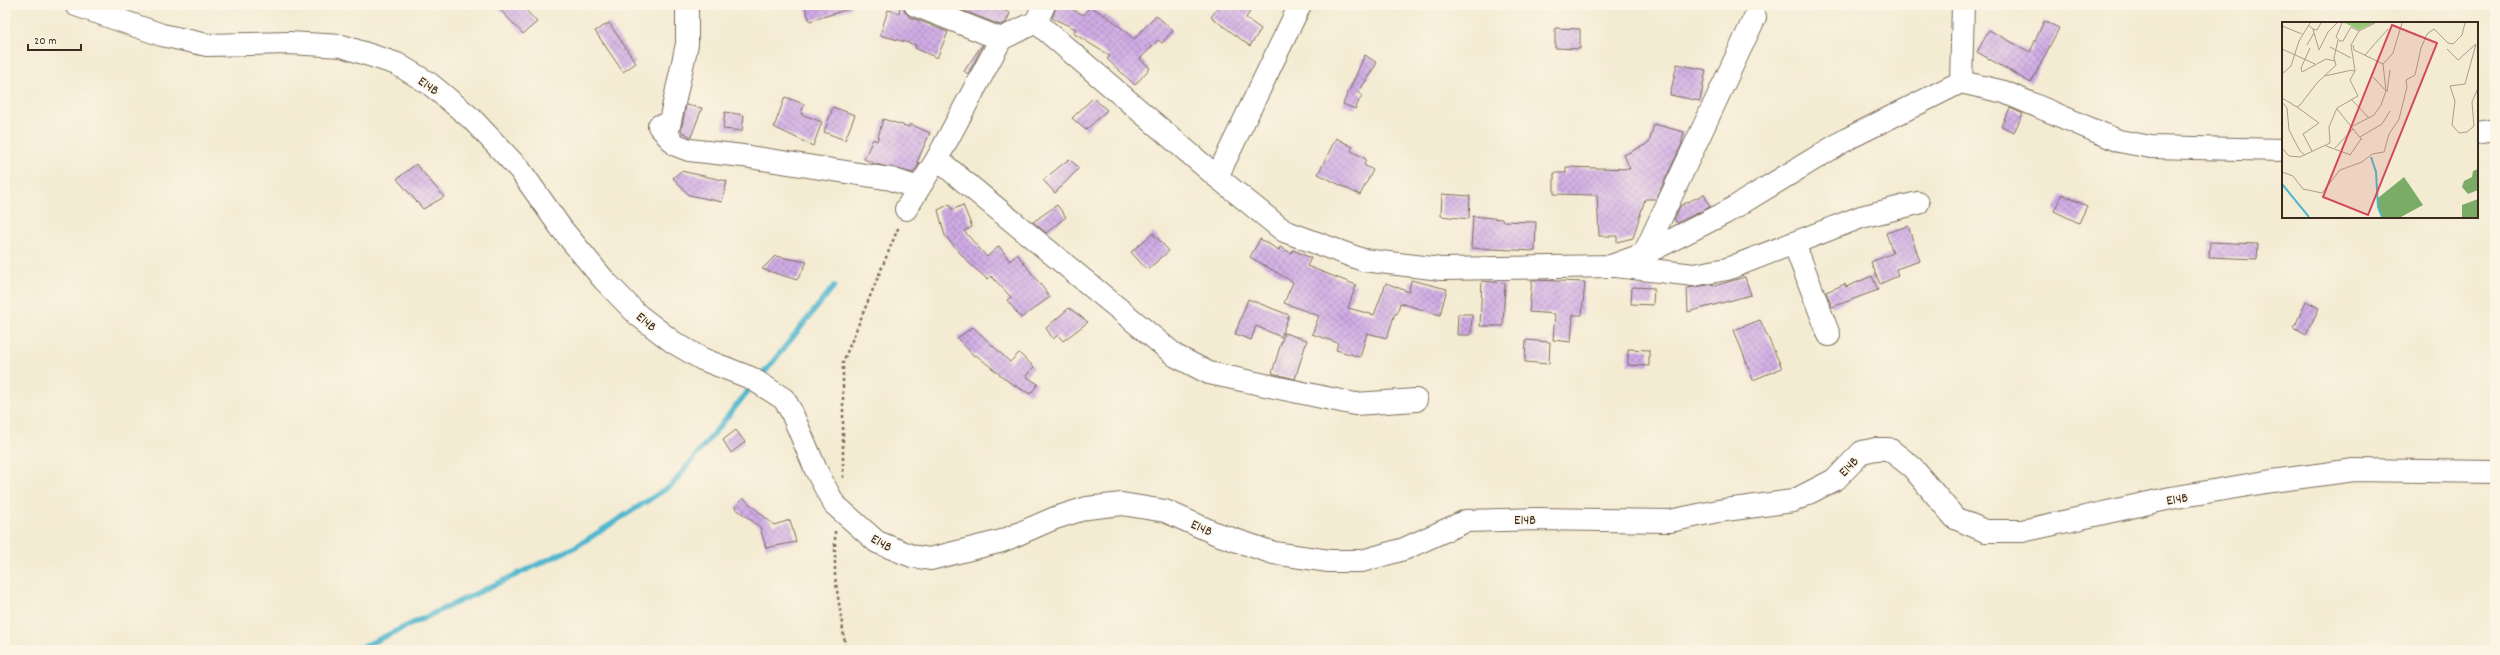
<svg xmlns="http://www.w3.org/2000/svg" width="2500" height="655" font-family="Dekko,sans-serif">
<style>
.lines{fill:none;stroke-linecap:round;stroke-linejoin:round}
.stream{stroke:#50b7ce;stroke-width:5.5}
.building{fill:url(#building-cross-hatch)}
.minor-casing{stroke:#7c6e5d;stroke-width:24}
.path{stroke:#7c6e5d;stroke-width:2.5;stroke-dasharray:3 3;stroke-linecap:butt}
.minor{stroke:#fff;stroke-width:22}
.labels{text-anchor:middle;stroke-width:3;stroke-linejoin:round;paint-order:stroke}
.street-label{font-size:14px;fill:#3b2a1e;stroke:#fcf5e5}
.inset-river{fill:none;stroke:#50b7ce;stroke-width:2}
.inset-road{fill:none;stroke:#aa9e8b;stroke-width:1}
.view{fill:#d1495b;fill-opacity:0.15;stroke:#d1495b;stroke-width:2}
.inset-edge{fill:none;stroke:#3b2a1e;stroke-width:2}
</style>
<defs>
<pattern id="building-cross-hatch" width="8" height="8" patternUnits="userSpaceOnUse"><rect width="8" height="8" fill="#d0ace6"/><path d="M0 0l8 8M0 8l8-8" fill="none" stroke="#aa8cba"/></pattern>
</defs>
<rect width="100%" height="100%" fill="#fcf5e5"/>
<filter id="ink" filterUnits="userSpaceOnUse"><feTurbulence type="fractalNoise" baseFrequency=".025" numOctaves="2"/><feDisplacementMap in="SourceGraphic" scale="8" xChannelSelector="R" yChannelSelector="G"/><feConvolveMatrix kernelMatrix="1 2 1 2 8 2 1 2 1" color-interpolation-filters="sRGB"/></filter>
<filter id="wash" filterUnits="userSpaceOnUse"><feTurbulence type="fractalNoise" baseFrequency=".012" numOctaves="4" result="noise"/><feDisplacementMap in="SourceGraphic" scale="16" xChannelSelector="R" yChannelSelector="G"/><feGaussianBlur stdDeviation="0.9" result="paint"/><feColorMatrix in="noise" values="0 0 0 0 0 0 0 0 0 0 0 0 0 0 0 0 0 1.4 0 .05"/><feComposite in="paint" operator="in"/></filter>
<g filter="url(#wash)">
<rect width="100%" height="100%" fill="#f4ebd3"/>
<g class="lines">
<g class="stream">
<path d="M759 379 834 286"/>
<path d="M356 650 577 546 672 485 753 385"/>
</g>
</g>
<g id="blocks">
<g class="building">
<path d="M496 5H521L537 22 523 34Z"/>
<path d="M804 5H851L852 8 810 21Z"/>
<path d="M900 5H903L905 12 910 17 948 32 937 58 915 48 916 45 880 35 888 10 899 13Z"/>
<path d="M949 5H989L1010 13 1006 23 1000 25Z"/>
<path d="M1057 5H1063L1084 15 1090 6 1112 20 1134 39 1156 15 1173 31 1162 43 1158 40 1140 59 1150 68 1135 85 1107 59 1110 56 1073 33 1076 29 1052 18Z"/>
<path d="M1220 5H1254L1246 18 1261 29 1250 46 1211 17Z"/>
<path d="M2044 21 2059 28 2031 83 1977 52 1989 30 2030 52Z"/>
<path d="M609 23 636 63 623 72 595 31Z"/>
<path d="M1555 28 1580 29V49L1555 48Z"/>
<path d="M982 45H983L968 74 964 71Z"/>
<path d="M1365 55 1377 63 1358 93 1362 95 1355 109 1343 104Z"/>
<path d="M1677 64 1706 70 1700 101 1670 95Z"/>
<path d="M785 97 804 104 801 114 822 122 813 146 774 127Z"/>
<path d="M1093 98 1107 110 1086 130 1072 118Z"/>
<path d="M686 105 702 108 691 137 681 131Z"/>
<path d="M833 107 855 115 845 140 824 132Z"/>
<path d="M2010 108 2023 114 2014 132 2001 126Z"/>
<path d="M725 112 744 115 742 131 723 129Z"/>
<path d="M883 119 909 127 910 124 930 133 917 162 920 163 913 173 875 164 864 159 873 139 877 141Z"/>
<path d="M1654 124 1684 132 1681 146 1656 199H1645L1633 238 1617 242V236H1599L1597 195 1554 194V173H1566V167L1630 169 1624 155 1649 143Z"/>
<path d="M1336 138 1353 147 1351 151 1366 159 1364 165 1373 170 1360 195 1318 174Z"/>
<path d="M1069 159 1079 168 1055 193 1043 180Z"/>
<path d="M416 164 444 197 423 209 397 179Z"/>
<path d="M681 171 727 181 722 202 689 195 673 178Z"/>
<path d="M1442 194 1470 196 1469 219 1441 216Z"/>
<path d="M1704 194 1710 207 1677 223 1674 219 1680 206Z"/>
<path d="M2062 194 2087 206 2079 223 2054 211Z"/>
<path d="M950 204 952 210 963 205 972 227 964 231 987 257 999 246 1010 261 1017 254 1050 297 1021 318 1007 300 1011 297 991 276 987 279 969 263 945 236 938 210Z"/>
<path d="M1057 205 1066 217 1046 233 1033 222Z"/>
<path d="M1473 216 1502 219V221L1536 222 1535 251 1471 248Z"/>
<path d="M1908 226 1920 261 1896 269 1898 276 1880 284 1871 262 1893 253 1886 233Z"/>
<path d="M1153 233 1169 251 1147 270 1131 252Z"/>
<path d="M1260 239 1279 250 1280 247 1291 253 1293 250 1311 258 1307 266 1356 285 1348 308 1374 315 1386 283 1409 292 1411 280 1447 289 1440 315 1400 303 1397 314 1395 313 1387 338 1367 333 1360 357 1336 350 1338 343 1312 334 1319 316 1284 303 1293 282 1250 257Z"/>
<path d="M2210 242 2258 244 2257 259 2209 257Z"/>
<path d="M775 256 807 262 797 280 762 269Z"/>
<path d="M1872 276 1878 290 1832 307 1826 292 1845 284 1846 287Z"/>
<path d="M1745 277 1751 295 1688 312 1687 288 1714 284V286Z"/>
<path d="M1532 280 1585 282 1582 315H1573L1571 342 1553 340 1555 314 1529 312Z"/>
<path d="M1482 281 1505 283 1503 326H1480Z"/>
<path d="M1632 287 1654 288 1653 305 1631 304Z"/>
<path d="M1248 299 1289 315 1281 337 1256 326 1251 340 1235 334Z"/>
<path d="M2306 301 2319 308 2306 335 2294 328Z"/>
<path d="M1069 308 1088 322 1063 341 1058 335 1053 339 1046 328Z"/>
<path d="M1458 314H1472L1471 335H1457Z"/>
<path d="M1760 320 1782 368 1753 380 1734 330Z"/>
<path d="M973 327 1010 362 1019 353 1034 367 1026 376 1038 384 1030 394 1009 382 976 355 974 356 957 338Z"/>
<path d="M1284 333 1307 340 1295 379 1272 373Z"/>
<path d="M1526 340 1550 342 1549 364 1525 362Z"/>
<path d="M1628 349 1649 350V366L1628 365Z"/>
<path d="M736 430 745 442 731 453 723 440Z"/>
<path d="M743 498 774 525 790 520 796 542 766 548 760 527 735 508Z"/>
</g>
</g>
</g>
<g filter="url(#ink)">
<use href="#blocks" fill-opacity="0" stroke="#7c6e5d" stroke-width="1"/>
<g class="lines">
<defs>
<g id="minor">
<path d="M76 5 162 35 207 45 289 43 342 46 397 64 430 84 472 119 520 170 561 228 604 280 638 315 673 342 702 359 751 378 784 399 791 411 816 470 834 504 877 542 912 556 930 559 1002 541 1055 518 1087 508 1122 504 1165 511 1217 534 1274 553 1329 561H1362L1404 549 1466 521 1536 519 1670 521 1718 511 1793 501 1836 479 1862 452 1876 449H1889L1912 467 1955 518 1985 531H2022L2171 498 2272 481 2354 470 2495 472"/>
<path d="M915 5 1001 39"/>
<path d="M1036 22 1217 177 1284 231 1363 260 1441 269 1611 266 1644 254 1725 213 1847 139 1961 82 1963 5"/>
<path d="M1961 82 2004 92 2119 141 2151 147 2283 150"/>
<path d="M659 126 676 145 689 150 743 156 891 179 918 188"/>
<path d="M2477 133 2495 130"/>
<path d="M667 135 687 44V5"/>
<path d="M937 159 1176 356 1209 373 1355 404 1416 400"/>
<path d="M1217 177 1300 5"/>
<path d="M906 209 937 159 1001 39 1036 22 1044 5"/>
<path d="M1794 243 1829 335"/>
<path d="M1644 254 1755 17"/>
<path d="M1616 266 1694 275 1727 269 1861 217 1918 203"/>
</g>
</defs>
<use href="#minor" class="minor-casing"/>
<g class="path">
<path d="M843 478V362L899 226"/>
<path d="M835 531V577L846 650"/>
</g>
<use href="#minor" class="minor"/>
</g>
</g>
<g class="labels">
<g class="street-label">
<text transform="translate(429 85) rotate(35)" y="5">E14B</text>
<text transform="translate(647 321) rotate(40)" y="5">E14B</text>
<text transform="translate(1848 466) rotate(-46)" y="5">E14B</text>
<text transform="translate(2177 498) rotate(-10)" y="5">E14B</text>
<text x="1525" y="524">E14B</text>
<text transform="translate(1202 527) rotate(24)" y="5">E14B</text>
<text transform="translate(882 542) rotate(29)" y="5">E14B</text>
</g>
</g>
<g transform="translate(2282 22)">
<rect width="196" height="196" fill="#f4ebd3"/>
<path d="M63 1H92L77 8Z" fill="#98c775"/>
<path d="M196 147V168L186 172 180 165 182 159 190 155 191 149ZM122 155 141 183 119 195H100L96 188V176ZM196 177V195H180V183Z" fill="#7aac66"/>
<path class="inset-river" d="M89 135 94 150 96 185 100 195M0 162 27 195"/>
<path class="inset-road" d="M60 1 54 15 58 19H61L69 5 77 9M26 3 31 7 37 28 46 10 55 1M0 4 20 12M31 7 35 8 39 1M194 22 183 62 168 64 173 79 170 103 177 111 185 110 192 104 190 80 196 66M25 23 32 11M71 23 72 28 101 42 104 69 99 83 92 93 71 104M48 25 69 36M28 26 19 46 20 50 44 37 53 39M0 27 33 42M165 27 176 38 194 22M83 33 106 7M101 42 111 31 120 1M0 52 9 44 17 19 28 1M43 54 70 48 73 50M91 55 104 69M105 70 108 48M0 76 15 85 18 83 35 61 54 43 52 36 56 18M69 77 87 96M0 80 5 86 7 108 18 129 23 133M15 85 37 101 21 112 30 129M55 87 80 118M78 115 100 102 108 89M44 124 69 133M0 126 7 134 18 135 48 121 47 105 55 86 76 74 68 58 73 49 69 23 77 9 93 1M53 126 71 107M68 133 79 117M0 150 11 154 21 167 40 171 58 148 80 140 90 132 102 130 107 112 117 97 125 65 124 58 133 53 139 26 145 12 152 7 166 21 171 22 180 13 183 1"/>
<path class="view" d="M110 3 155 21 86 193 41 175Z"/>
<rect width="196" height="196" class="inset-edge"/>
</g>
<rect width="2500" height="655" fill="none" stroke="#fcf5e5" stroke-width="20"/>
<path d="M28 44v6h53v-6" fill="none" stroke="#3b2a1e" stroke-width="2"/>
<text x="34" y="44" font-size="12" fill="#3b2a1e" stroke="#fcf5e5" stroke-width="3" paint-order="stroke">20 m</text>
</svg>
